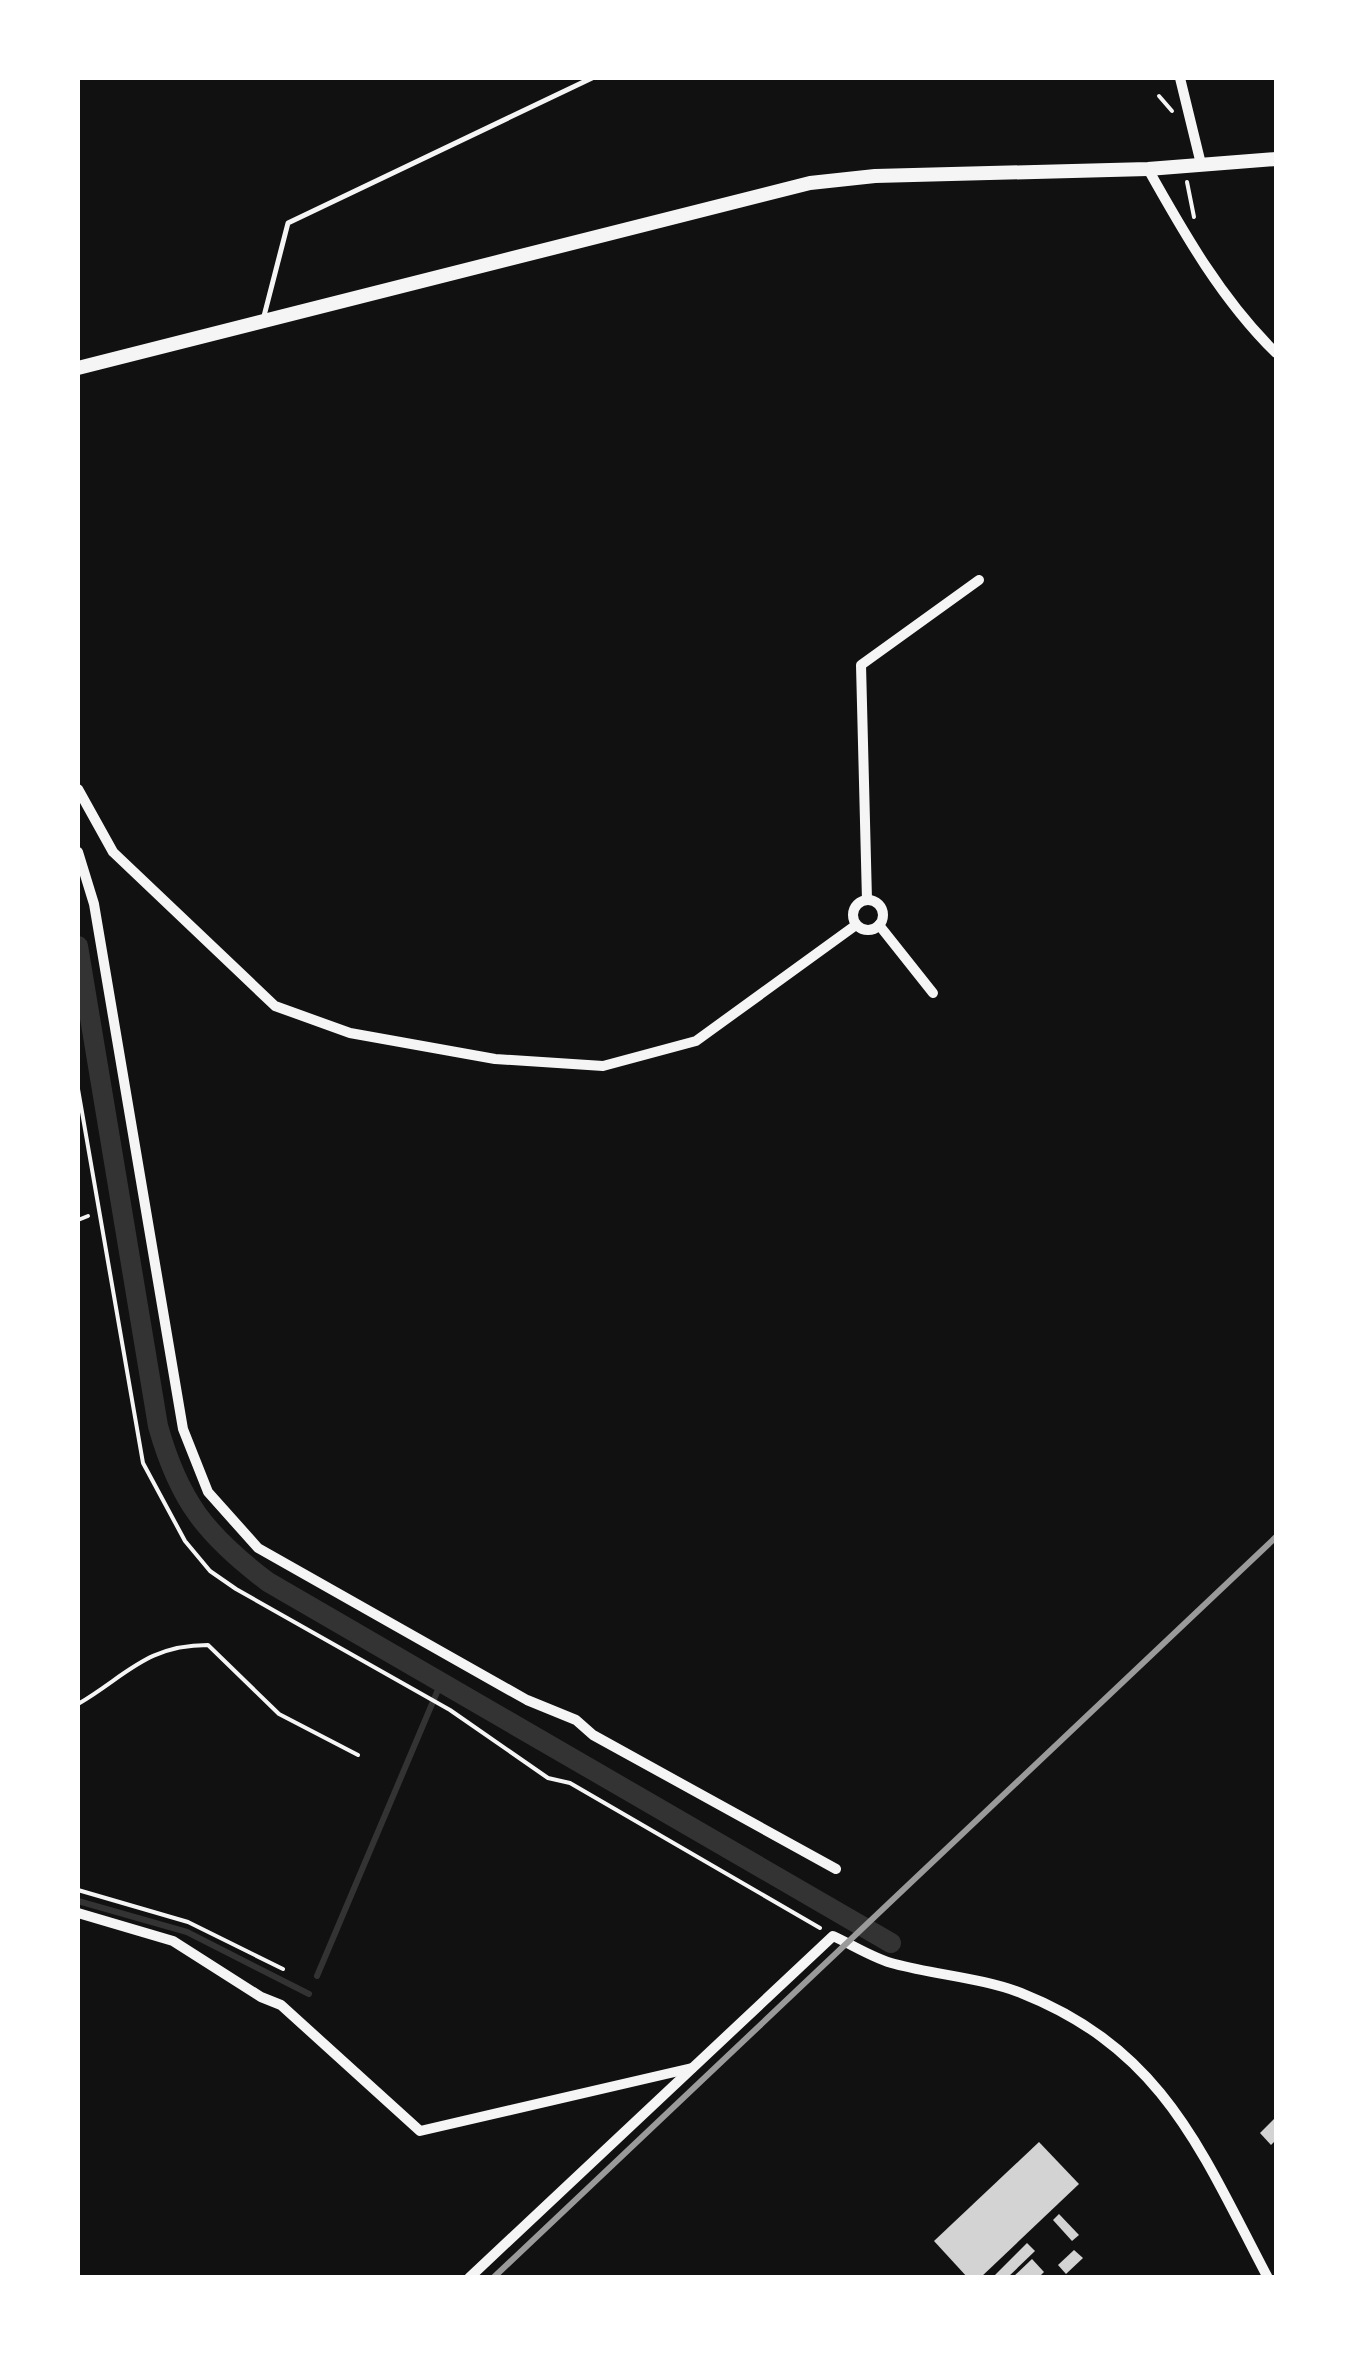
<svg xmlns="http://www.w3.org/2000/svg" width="1354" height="2355" font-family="Arial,sans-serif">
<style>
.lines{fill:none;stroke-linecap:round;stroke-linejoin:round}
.stream{stroke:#333;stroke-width:6}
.canal{stroke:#333;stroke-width:20}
.building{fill:#d3d3d3}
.path{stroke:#f5f5f5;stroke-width:4}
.service{stroke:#f5f5f5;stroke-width:5}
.minor{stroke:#f5f5f5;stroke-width:10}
.secondary{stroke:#f5f5f5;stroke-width:14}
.rail{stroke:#9a9a9a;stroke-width:6}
</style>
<rect width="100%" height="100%" fill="#111"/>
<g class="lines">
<g class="stream">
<path d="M78 1901 187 1932 309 1994"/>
<path d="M317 1976 440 1685"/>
</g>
<path class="canal" d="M78 946 158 1426C179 1501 206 1535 268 1582L891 1943"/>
</g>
<g class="building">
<path d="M1276 2117V2140L1271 2145 1260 2133Z"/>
<path d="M1039 2142 1079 2184 980 2278H968L934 2241Z"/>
<path d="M1059 2214 1079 2235 1072 2241 1053 2220Z"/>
<path d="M1027 2243 1035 2251 1007 2278H992Z"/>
<path d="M1074 2250 1083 2258 1066 2274 1058 2265Z"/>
<path d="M1032 2259 1044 2272 1038 2278H1012Z"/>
</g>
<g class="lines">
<g class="path">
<path d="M1159 96 1172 111"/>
<path d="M1187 182 1194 217"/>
<path d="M78 1089 143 1463 185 1541 210 1571 236 1589 450 1710 548 1778 570 1783 820 1928"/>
<path d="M78 1220 88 1216"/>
<path d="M78 1704C126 1676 146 1645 208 1645L279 1714 358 1755"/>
<path d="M78 1890 188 1922 283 1969"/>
</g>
<path class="service" d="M264 316 288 223 592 78"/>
<g class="minor">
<path d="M1180 78 1201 164"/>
<path d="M1148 169C1185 235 1222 300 1276 353"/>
<path d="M78 789 113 852 275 1006 350 1033 495 1059 603 1066 696 1041 856 925"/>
<path d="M78 852 94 904 183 1429 208 1492 258 1548 527 1700 576 1720 593 1735 836 1869"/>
<path d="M867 900 861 665 979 580"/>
<circle cx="868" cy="915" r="15"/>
<path d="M879 925 933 993"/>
<path d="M78 1913 173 1941 261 1997 281 2005 420 2131 692 2068"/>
<path d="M469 2278 833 1936C853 1945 874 1959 895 1964 936 1975 982 1978 1021 1993 1164 2050 1201 2151 1268 2278"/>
</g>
<path class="secondary" d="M78 368 810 183 875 176 1148 169 1276 159"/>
<path class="rail" d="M493 2278 1276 1537"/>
</g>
<rect width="1354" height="2355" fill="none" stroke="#ffffff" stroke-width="160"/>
</svg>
